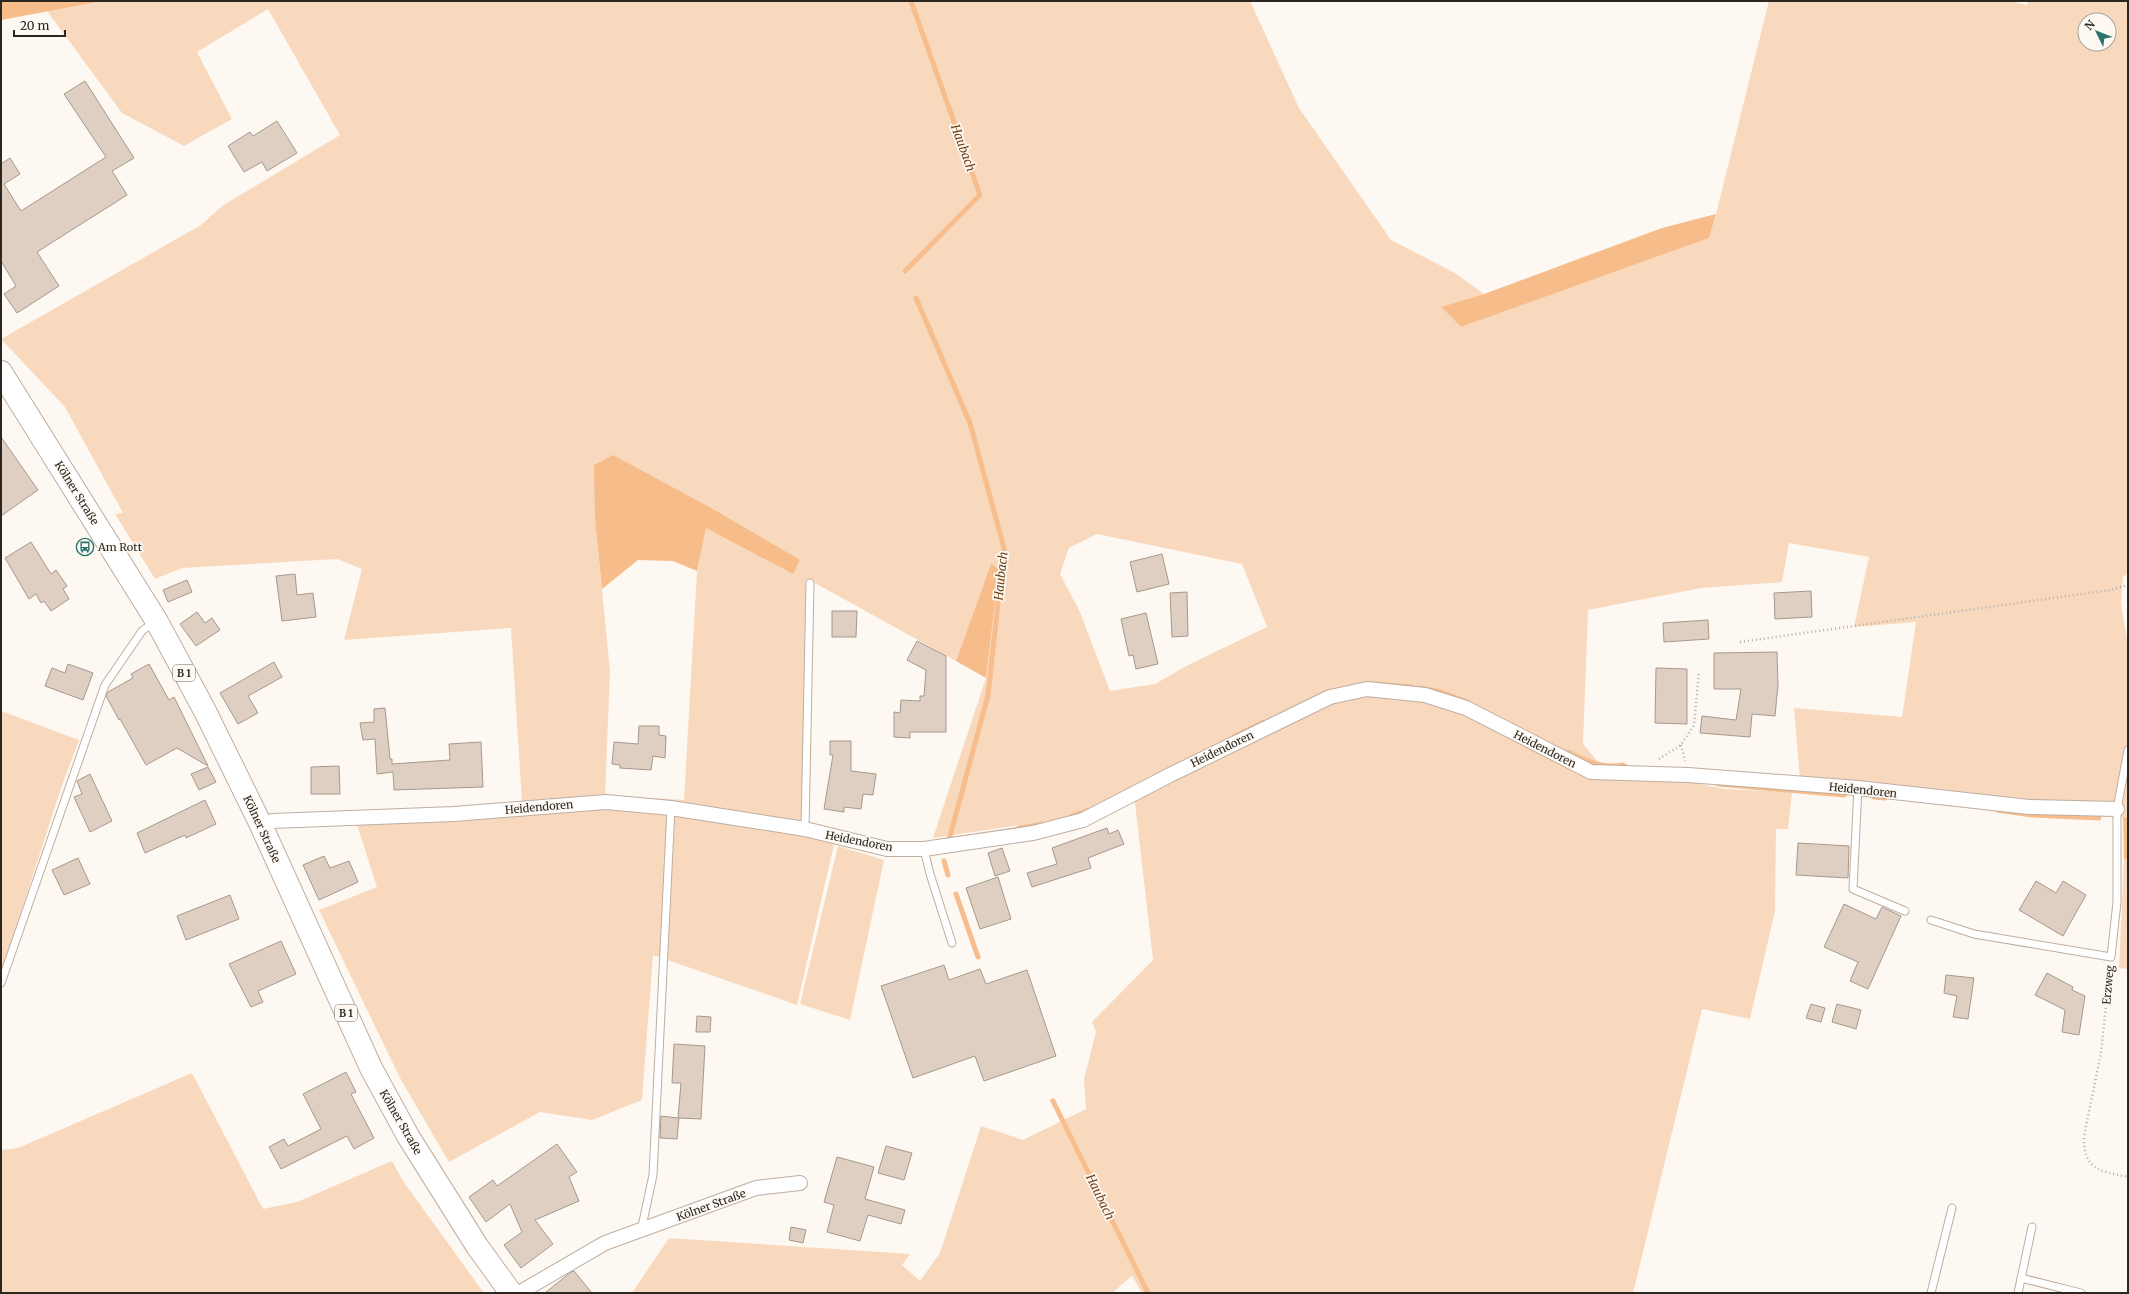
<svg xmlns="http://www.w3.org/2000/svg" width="2129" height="1294" font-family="Merriweather,serif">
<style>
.green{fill:#f9d9be;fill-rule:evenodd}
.forest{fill:#f6bc8a}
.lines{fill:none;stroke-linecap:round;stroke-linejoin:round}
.stream{stroke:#f7bd8c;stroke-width:5}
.building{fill:#dfcfc2;stroke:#a7988b}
.service-casing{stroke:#beaea1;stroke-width:9}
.minor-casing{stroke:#beaea1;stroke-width:16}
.primary-casing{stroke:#beaea1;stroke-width:24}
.path{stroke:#b4aea8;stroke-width:2.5;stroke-dasharray:1 3;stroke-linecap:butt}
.service{stroke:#fff;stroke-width:7}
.minor{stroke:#fff;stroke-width:14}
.primary{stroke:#fff;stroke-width:22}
.labels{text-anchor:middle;stroke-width:3.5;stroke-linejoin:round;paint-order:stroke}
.shield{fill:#fef8f2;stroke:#6b6560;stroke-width:1}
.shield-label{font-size:10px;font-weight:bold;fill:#2c2621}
.street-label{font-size:11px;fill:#2c2621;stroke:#fef8f2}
.poi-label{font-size:11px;fill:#2c2621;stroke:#fef8f2;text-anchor:start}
.water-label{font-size:12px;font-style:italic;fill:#6f4010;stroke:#fef8f2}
</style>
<rect width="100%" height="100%" fill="#fef8f2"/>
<g class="green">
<path d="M103 1H1250L1299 108 1391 240 1455 273 1484 294 1441 307 1461 327 1709 238 1716 214 1769 1H2009L2027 5 2028 1H2128V573L2123 577 2121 603 2128 645V818L2033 813 1801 791 1794 708 1902 717 1916 622 1854 627 1869 557 1789 543 1782 582 1701 588 1588 610 1583 744 1598 762 1724 789 1792 792 1788 829H1776L1775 911 1750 1019 1702 1009 1633 1293H1142L1132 1276 1112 1293H632L669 1238 910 1254 902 1265 920 1281 940 1253 981 1126 1023 1140 1086 1109 1084 1079 1096 1032 1092 1022 1153 960 1135 803 1126 790 1074 817 933 838 986 678 999 569 991 565 956 661 813 582 806 828 834 845 797 1005 653 955 642 1100 592 1120 540 1112 449 1162 400 1078 319 910 377 887 357 825 448 820V807L522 802 511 628 344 640 362 569 337 559 182 568 155 579 115 514 123 513 65 407 1 339 201 225 222 206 340 135 268 9 197 52 232 119 184 146 122 113 47 11ZM2085 20H2109V44H2085ZM713 509 793 574 706 527 697 571 684 800 605 795 610 671 595 519ZM1097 534 1242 564 1267 627 1190 664 1155 684 1110 691 1080 612 1060 574 1069 548Z"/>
<path d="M1 711 79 740 62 785 1 974Z"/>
<path d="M838 846 884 860 850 1020 800 1004Z"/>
<path d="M2124 859H2128V969L2119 968Z"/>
<path d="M192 1073 263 1209 297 1202 392 1161 403 1181 484 1293H1V1150L18 1148Z"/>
</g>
<g class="forest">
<path d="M1 1H103L1 20Z"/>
<path d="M1716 214 1709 238 1461 327 1441 307 1484 294 1662 228Z"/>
<path d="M613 455 713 509 800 560 793 574 706 528 697 571 673 561 638 560 602 589 595 519 594 465Z"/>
<path d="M991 564 999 569 986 678 956 661Z"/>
<path d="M2123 817 2128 818V859H2124Z"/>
</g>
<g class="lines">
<g class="stream">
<path d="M905 271 980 195 911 1"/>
<path d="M916 298 970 423 1004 548 988 695 949 840"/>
<path d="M1374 684 1412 687"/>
<path d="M1420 688 1441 692 1467 702"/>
<path d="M1235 736 1264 722"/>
<path d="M1568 752C1586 761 1603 769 1623 765L1627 768"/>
<path d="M1718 784 1844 795"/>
<path d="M1874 797 1885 798"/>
<path d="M1997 810 2032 815 2099 818"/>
<path d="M1072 816 1089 810"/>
<path d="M1019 828 1043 824"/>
<path d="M944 861 948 875"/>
<path d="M956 894 978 957"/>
<path d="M1053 1101 1148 1293"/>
</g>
</g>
<g class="building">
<path d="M85 81 134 158 112 171 127 195 37 252 59 286 17 313 4 294 16 286 1 261V164L10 158 20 174 4 184 21 211 106 157 64 94Z"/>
<path d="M277 121 297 153 267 171 262 162 244 172 228 146 250 132 253 136Z"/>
<path d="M1 437 38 490 1 516Z"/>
<path d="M31 542 51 574 56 570 67 586 63 589 69 599 51 611 44 601 41 603 36 594 29 599 5 558Z"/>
<path d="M1162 554 1169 584 1137 592 1130 562Z"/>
<path d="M295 574 297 595 313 593 316 617 282 621 276 576Z"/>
<path d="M187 580 192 592 168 602 163 590Z"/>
<path d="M1811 591 1812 617 1775 619 1774 593Z"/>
<path d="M1187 592 1188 636 1172 637 1170 593Z"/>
<path d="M832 611H857L856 637H832Z"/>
<path d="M197 612 205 623 212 618 220 630 196 646 180 624Z"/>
<path d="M1146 613 1158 664 1136 669 1133 655 1129 656 1121 619Z"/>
<path d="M1708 620 1709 639 1664 642 1663 623Z"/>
<path d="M917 641 946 656V732H910V738L894 737V712L900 713 901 700 920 701V696H924L926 670 907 660Z"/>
<path d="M1777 652 1778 685 1775 716 1752 714 1750 737 1700 733 1702 716 1736 720 1741 689H1714V653Z"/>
<path d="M274 662 282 677 248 696 258 713 238 724 220 693Z"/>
<path d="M68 664 93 673 83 700 45 686 52 668 65 673Z"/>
<path d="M149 664 169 700 174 697 208 766 177 748 146 765 120 719 119 720 106 696 108 692 133 678 131 674Z"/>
<path d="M1656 668 1687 669V724L1655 723Z"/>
<path d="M385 708 390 759H392V764L450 760 449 744 481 742 483 787 394 790 393 772 377 774 375 739 363 740 360 723 374 722V709Z"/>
<path d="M639 726H659V735L666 736 665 758 653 756 651 770 620 768V765L612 764 614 742 638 744Z"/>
<path d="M830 741H851V771L876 774 873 795 863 794 861 809 844 807V812L824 809 833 755H830Z"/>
<path d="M339 766 340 794H311V767Z"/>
<path d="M208 767 216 782 199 790 191 774Z"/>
<path d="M90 774 112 821 90 832 74 797 82 794 77 781Z"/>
<path d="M205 800 216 824 186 838 185 835 145 853 137 833Z"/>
<path d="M1107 828 1109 834 1118 830 1124 844 1088 858 1091 868 1032 887 1027 873 1057 864 1052 848Z"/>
<path d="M1798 843 1849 846 1848 878 1796 875Z"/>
<path d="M1002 848 1010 871 995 876 988 853Z"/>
<path d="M324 856 330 868 349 861 358 882 319 900 303 865Z"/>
<path d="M78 858 90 884 64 895 52 870Z"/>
<path d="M998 877 1011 919 980 929 966 888Z"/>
<path d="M2036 881 2056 893 2063 881 2086 895 2063 936 2019 910Z"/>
<path d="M230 895 239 919 186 940 177 916Z"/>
<path d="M1844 904 1876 919 1882 907 1901 916 1868 989 1850 981 1858 962 1824 947Z"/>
<path d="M281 941 296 974 258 991 263 1002 251 1007 229 964Z"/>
<path d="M944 965 949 980 980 969 986 984 1027 970 1056 1056 984 1081 975 1056 913 1078 881 986Z"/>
<path d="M2047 973 2073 987 2072 990 2085 996 2079 1035 2062 1032 2065 1010 2035 995Z"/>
<path d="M1946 975 1974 978 1968 1019 1953 1017 1957 996 1944 993Z"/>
<path d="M1811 1004 1825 1008 1821 1022 1806 1018Z"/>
<path d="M1837 1004 1861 1010 1856 1029 1832 1022Z"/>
<path d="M697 1016 711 1017 710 1032H696Z"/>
<path d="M674 1044 705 1046 701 1119 679 1118 677 1139 660 1138 661 1116 678 1118 681 1083H672Z"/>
<path d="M346 1072 356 1092 351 1094 374 1138 354 1149 347 1136 281 1169 269 1147 284 1139 288 1146 321 1129 303 1094Z"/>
<path d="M557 1144 577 1172 569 1177 579 1201 535 1220 553 1244 521 1268 504 1245 522 1232 510 1204 486 1222 469 1197 493 1180 497 1186Z"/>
<path d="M886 1146 912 1153 904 1180 878 1173Z"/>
<path d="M837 1157 874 1167 865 1199 905 1210 901 1224 868 1215 860 1241 827 1232 834 1205 824 1202Z"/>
<path d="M791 1227 806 1230 803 1243 789 1240Z"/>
<path d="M574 1271 592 1293H545L571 1272Z"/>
</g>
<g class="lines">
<defs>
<g id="service">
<path d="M1858 788 1853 889 1905 911"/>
<path d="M805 829 810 583"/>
<path d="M924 849 930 874 952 943"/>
<path d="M1931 920 1974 934 2111 957 2117 902V809L2128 750"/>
<path d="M1 983 105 685 142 631 154 622"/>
<path d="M641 1231 653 1175 671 808"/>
<path d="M2021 1278 2081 1293"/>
<path d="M1931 1293 1952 1208"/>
<path d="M2018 1293 2032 1227"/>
</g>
<g id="minor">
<path d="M261 825 272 821 454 814 606 802 671 808 805 829 887 849H924L1033 833 1083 820 1170 775 1330 697 1367 689 1425 695 1466 708 1591 772 1688 775 1858 788 2029 807 2117 809"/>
<path d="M519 1293 605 1243 756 1188 800 1183"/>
</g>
<path id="primary" d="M1 372 156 620 205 711 261 825 371 1068 408 1136 477 1246 511 1293"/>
</defs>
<use href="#service" class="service-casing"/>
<use href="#minor" class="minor-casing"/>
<use href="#primary" class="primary-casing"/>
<g class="path">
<path d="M1740 642 2110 590 2128 585"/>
<path d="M1681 745 1685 761"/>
<path d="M1659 759 1681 745 1694 725 1699 672"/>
<path d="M2110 968 2101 1053 2084 1136C2083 1170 2100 1171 2128 1177"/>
</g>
<use href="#service" class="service"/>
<use href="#minor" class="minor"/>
<use href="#primary" class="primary"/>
</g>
<defs>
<symbol id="bus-ring" viewBox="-11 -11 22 22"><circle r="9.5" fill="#fef8f2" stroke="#2b736d" stroke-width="1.5"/><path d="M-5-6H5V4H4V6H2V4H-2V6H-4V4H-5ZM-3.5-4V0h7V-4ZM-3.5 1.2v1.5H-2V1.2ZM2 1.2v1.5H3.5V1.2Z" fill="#2b736d"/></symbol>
</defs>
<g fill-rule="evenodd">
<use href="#bus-ring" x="75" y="537" width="20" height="20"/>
</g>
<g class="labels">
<g class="shield">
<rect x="173" y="665" width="22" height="16" rx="3"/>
<rect x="335" y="1005" width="22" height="16" rx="3"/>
</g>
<g class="shield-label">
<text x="184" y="677">B 1</text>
<text x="346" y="1017">B 1</text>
</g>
<g class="street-label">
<text transform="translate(77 493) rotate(58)" y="4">Kölner Straße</text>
<text transform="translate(1222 749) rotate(-26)" y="4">Heidendoren</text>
<text transform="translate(1545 749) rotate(27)" y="4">Heidendoren</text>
<text transform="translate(1863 790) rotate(6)" y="4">Heidendoren</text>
<text transform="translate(539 807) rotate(-5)" y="4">Heidendoren</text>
<text transform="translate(262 829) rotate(65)" y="4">Kölner Straße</text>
<text transform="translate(859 841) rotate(11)" y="4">Heidendoren</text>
<text transform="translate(2108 985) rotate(-85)" y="4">Erzweg</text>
<text transform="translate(401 1122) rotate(60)" y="4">Kölner Straße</text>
<text transform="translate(711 1205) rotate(-20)" y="4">Kölner Straße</text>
</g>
<g class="poi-label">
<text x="98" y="551">Am Rott</text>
</g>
<g class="water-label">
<text transform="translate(963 148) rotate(70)" y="4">Haubach</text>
<text transform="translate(1001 576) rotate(-84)" y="4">Haubach</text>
<text transform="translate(1100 1197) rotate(64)" y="4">Haubach</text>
</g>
</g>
<rect width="2129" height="1294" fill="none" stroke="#2c2621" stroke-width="4"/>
<g transform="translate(2097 32) rotate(313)"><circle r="19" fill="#fef8f2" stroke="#aaa49e"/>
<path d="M0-3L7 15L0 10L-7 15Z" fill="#2b736d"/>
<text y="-6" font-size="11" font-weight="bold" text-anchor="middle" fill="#2c2621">N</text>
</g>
<path d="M14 30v6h51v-6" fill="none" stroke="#2c2621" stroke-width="2"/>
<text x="20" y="30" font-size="12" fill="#2c2621" stroke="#fef8f2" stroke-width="3" paint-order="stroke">20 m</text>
</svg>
